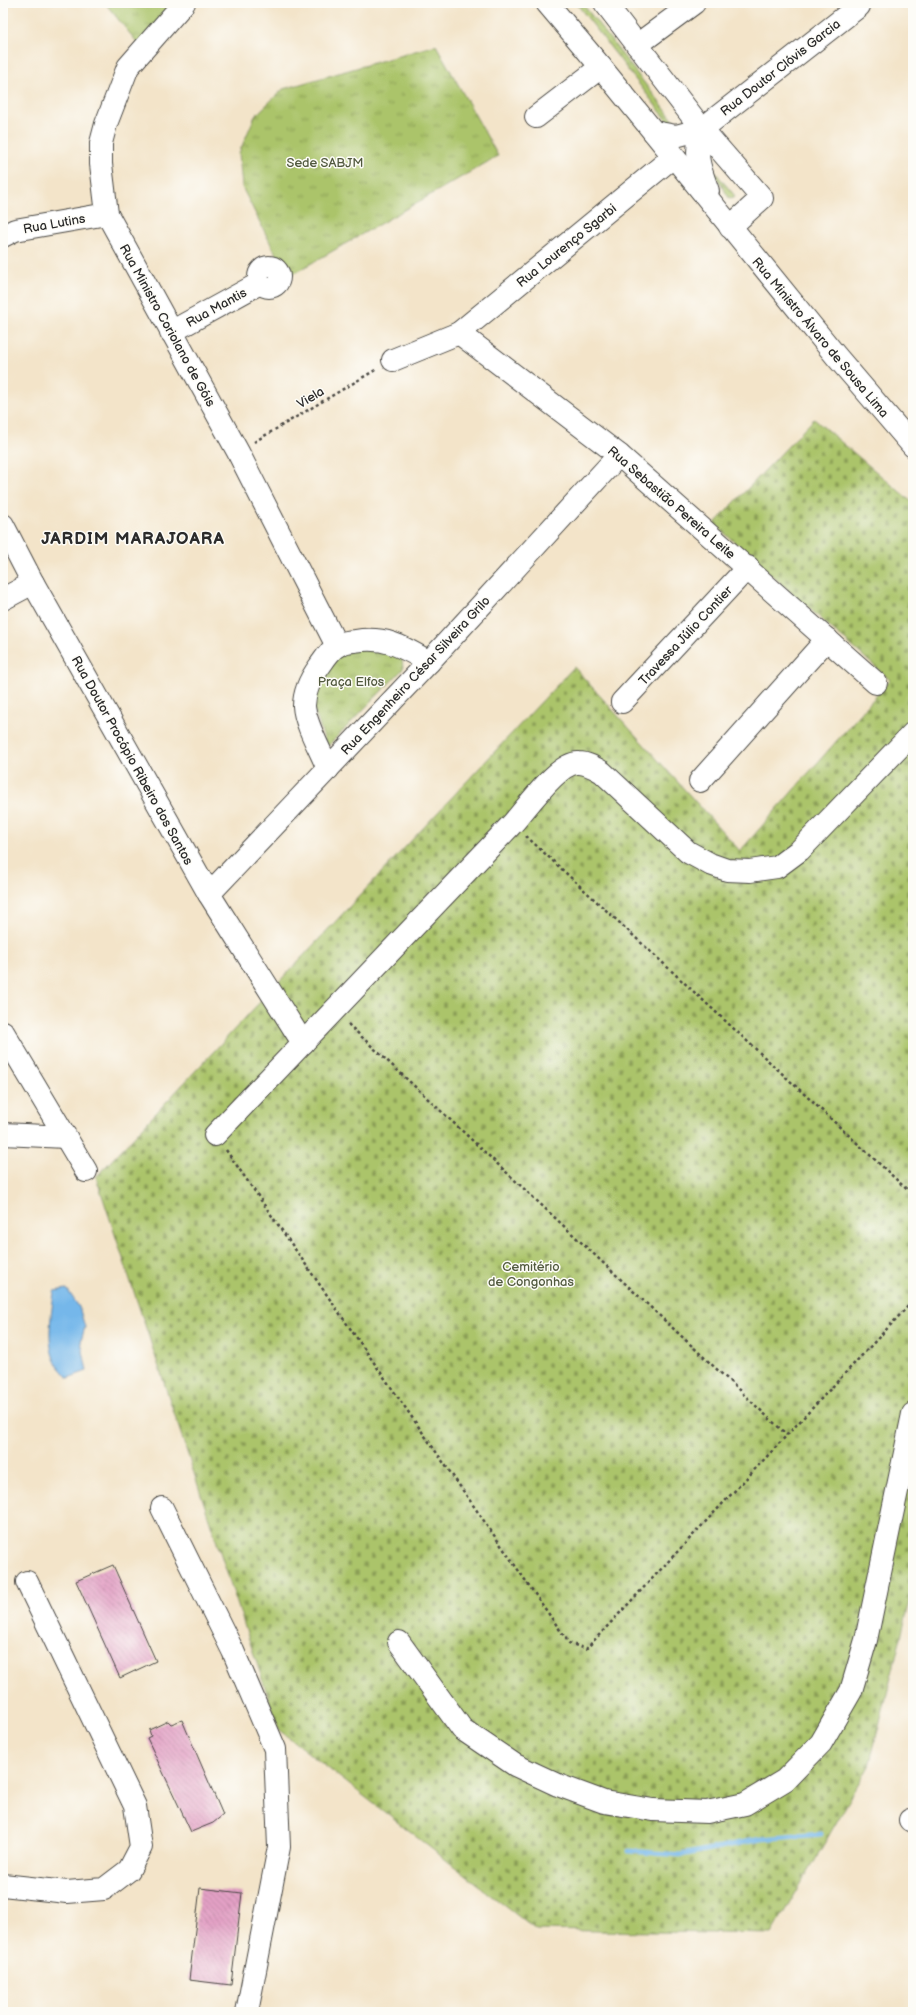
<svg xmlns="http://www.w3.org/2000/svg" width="916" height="2015" font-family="'Balsamiq Sans',sans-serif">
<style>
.grass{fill:url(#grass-tufts);stroke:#6b784a}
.cemetery{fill:url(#cemetery-stones);stroke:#6b784a}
.water{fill:#75b7ea;stroke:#50718a}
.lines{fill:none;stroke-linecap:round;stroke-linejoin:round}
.stream{stroke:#75b7ea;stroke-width:5}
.building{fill:url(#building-back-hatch)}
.minor-casing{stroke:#494743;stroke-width:24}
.major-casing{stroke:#494743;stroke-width:24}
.path{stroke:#494743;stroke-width:2.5;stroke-dasharray:3 3;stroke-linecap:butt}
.minor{stroke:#fff;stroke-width:22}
.major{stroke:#fff;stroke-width:22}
.labels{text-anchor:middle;stroke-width:3;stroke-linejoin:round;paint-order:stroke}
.street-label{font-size:13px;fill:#2b2b2b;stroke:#fdfcf7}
.park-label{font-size:13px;fill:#51593e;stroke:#fdfcf7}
.district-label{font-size:17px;font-weight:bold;letter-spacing:1px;fill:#2b2b2b;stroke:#fdfcf7}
</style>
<defs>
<pattern id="grass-tufts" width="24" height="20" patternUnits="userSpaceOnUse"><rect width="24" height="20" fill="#abc46a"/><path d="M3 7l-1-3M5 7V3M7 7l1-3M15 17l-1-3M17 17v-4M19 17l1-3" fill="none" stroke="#8b9f57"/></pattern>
<pattern id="cemetery-stones" width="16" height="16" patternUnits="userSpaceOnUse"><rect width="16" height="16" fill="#abc46a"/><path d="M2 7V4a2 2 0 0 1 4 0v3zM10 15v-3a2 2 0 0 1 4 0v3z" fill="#8b9f57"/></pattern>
<pattern id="building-back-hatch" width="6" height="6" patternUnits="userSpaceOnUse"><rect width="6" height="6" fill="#e3a0c5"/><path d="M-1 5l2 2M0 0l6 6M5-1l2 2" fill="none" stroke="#b883a0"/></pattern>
</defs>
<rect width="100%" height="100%" fill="#fdfcf7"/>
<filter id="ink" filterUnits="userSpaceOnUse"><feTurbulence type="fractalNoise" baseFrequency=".025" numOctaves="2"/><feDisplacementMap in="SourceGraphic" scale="8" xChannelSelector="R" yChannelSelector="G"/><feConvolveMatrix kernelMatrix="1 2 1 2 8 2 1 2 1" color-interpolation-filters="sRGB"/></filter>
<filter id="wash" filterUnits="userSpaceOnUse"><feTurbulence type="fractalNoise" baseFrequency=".012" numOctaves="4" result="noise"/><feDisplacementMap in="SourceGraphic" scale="16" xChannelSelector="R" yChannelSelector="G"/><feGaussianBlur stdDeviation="0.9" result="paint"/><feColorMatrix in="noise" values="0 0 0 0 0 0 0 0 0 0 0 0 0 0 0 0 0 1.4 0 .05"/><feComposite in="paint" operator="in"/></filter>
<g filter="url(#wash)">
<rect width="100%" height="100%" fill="#f3e4c9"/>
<g class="grass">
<path d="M105 3H176L140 46Z"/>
<path d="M576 3H582L678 126 676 132Z"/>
<path d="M436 45 498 156 284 279 282 266 242 187 239 153 255 116 283 89Z"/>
<path d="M710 166 735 196V197L729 198Z"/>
<path d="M371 643 402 657 403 669 327 747 310 698 335 656Z"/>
</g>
<path class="cemetery" d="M814 419 913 503V1589L869 1766 772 1934 536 1930 279 1730 96 1177 574 667 740 851 890 680 714 524Z"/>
<path class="water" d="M67 1289 79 1307 85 1327 81 1341 87 1371 68 1378C64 1373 59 1368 56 1363 45 1343 52 1313 54 1291Z"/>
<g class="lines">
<path class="stream" d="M629 1851 681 1855 761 1839 821 1834"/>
</g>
<g id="blocks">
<g class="building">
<path d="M113 1565 156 1661 120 1678 76 1581Z"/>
<path d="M182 1720 223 1815 213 1823 191 1832 147 1738 151 1736 149 1730 168 1721 171 1724Z"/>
<path d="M200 1888 242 1893 231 1985 189 1980Z"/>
</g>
</g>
</g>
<g filter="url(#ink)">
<use href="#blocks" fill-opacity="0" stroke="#494743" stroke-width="1"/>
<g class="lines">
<defs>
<g id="minor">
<path d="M184 3 128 67 106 124 101 143V164L107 214 238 452 337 646"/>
<path d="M637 45 694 3"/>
<path d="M536 117 601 67"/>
<path d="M730 227 762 198 702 129 859 6"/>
<path d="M3 236 15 230 107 214"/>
<circle cx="269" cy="277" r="10"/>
<path d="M171 332 260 283"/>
<path d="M459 333 619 455 876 683"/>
<path d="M393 360 459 333 673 157"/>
<path d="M3 525 33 583 209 894 303 1043"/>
<path d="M3 599 33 583"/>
<path d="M622 702 748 567"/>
<path d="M328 769C321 751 305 724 304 706 304 691 311 678 319 667 324 660 330 650 337 646 342 643 350 641 355 641 386 636 403 647 429 662"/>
<path d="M700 781 827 639"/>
<path d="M209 894 429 662 619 455"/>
<path d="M3 1032 86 1171"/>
<path d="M3 1134 66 1137"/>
<path d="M215 1135 513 823C526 809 559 761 579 763 587 763 595 768 602 772L688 852 710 864 727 870 750 871 777 867 800 850 913 733"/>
<path d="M162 1508 233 1651 275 1749 279 1847 247 2012"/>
<path d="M399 1642 462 1729 515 1765 558 1785 604 1802 653 1810 707 1812 745 1804 785 1780 821 1743 851 1691 866 1640 913 1414"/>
<path d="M910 1820 913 1821"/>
<path d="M3 1885 67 1892 104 1889 129 1870 141 1847 135 1806 27 1582"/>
</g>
<g id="major">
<path d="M547 3 596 61 836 356 913 446"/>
<path d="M605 3 702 129"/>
<path d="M702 129C694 155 699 166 708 191"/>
<path d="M654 132 676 136 702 129"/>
</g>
</defs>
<use href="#minor" class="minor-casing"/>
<use href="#major" class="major-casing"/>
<g class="path">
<path d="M276 270 282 266"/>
<path d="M254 442 377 369"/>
<path d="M526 836 913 1195"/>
<path d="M348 1024 787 1435"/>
<path d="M226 1150 569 1643 586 1649 913 1301"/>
</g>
<use href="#minor" class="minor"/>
<use href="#major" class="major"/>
</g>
</g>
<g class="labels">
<g class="street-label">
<text transform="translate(780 67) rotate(-38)" y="5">Rua Doutor Clóvis Garcia</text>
<text transform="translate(54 223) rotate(-10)" y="5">Rua Lutins</text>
<text transform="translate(566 245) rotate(-39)" y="5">Rua Lourenço Sgarbi</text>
<text transform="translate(216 307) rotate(-29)" y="5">Rua Mantis</text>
<text transform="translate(168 325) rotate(61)" y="5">Rua Ministro Coriolano de Góis</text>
<text transform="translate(821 337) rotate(50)" y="5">Rua Ministro Álvaro de Sousa Lima</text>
<text transform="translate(310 397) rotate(-31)" y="5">Viela</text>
<text transform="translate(672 502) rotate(41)" y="5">Rua Sebastião Pereira Leite</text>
<text transform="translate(685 635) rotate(-47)" y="5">Travessa Júlio Contier</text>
<text transform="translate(415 675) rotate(-47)" y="5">Rua Engenheiro César Silveira Grilo</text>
<text transform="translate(133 760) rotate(61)" y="5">Rua Doutor Procópio Ribeiro dos Santos</text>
</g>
<g class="park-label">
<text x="325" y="167">Sede SABJM</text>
<text x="351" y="686">Praça Elfos</text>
<text x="531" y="1271">Cemitério<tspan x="531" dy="15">de Congonhas</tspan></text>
</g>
<g class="district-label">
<text x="133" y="544">JARDIM MARAJOARA</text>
</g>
</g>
<rect width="916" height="2015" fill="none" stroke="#fdfcf7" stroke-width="16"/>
</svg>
